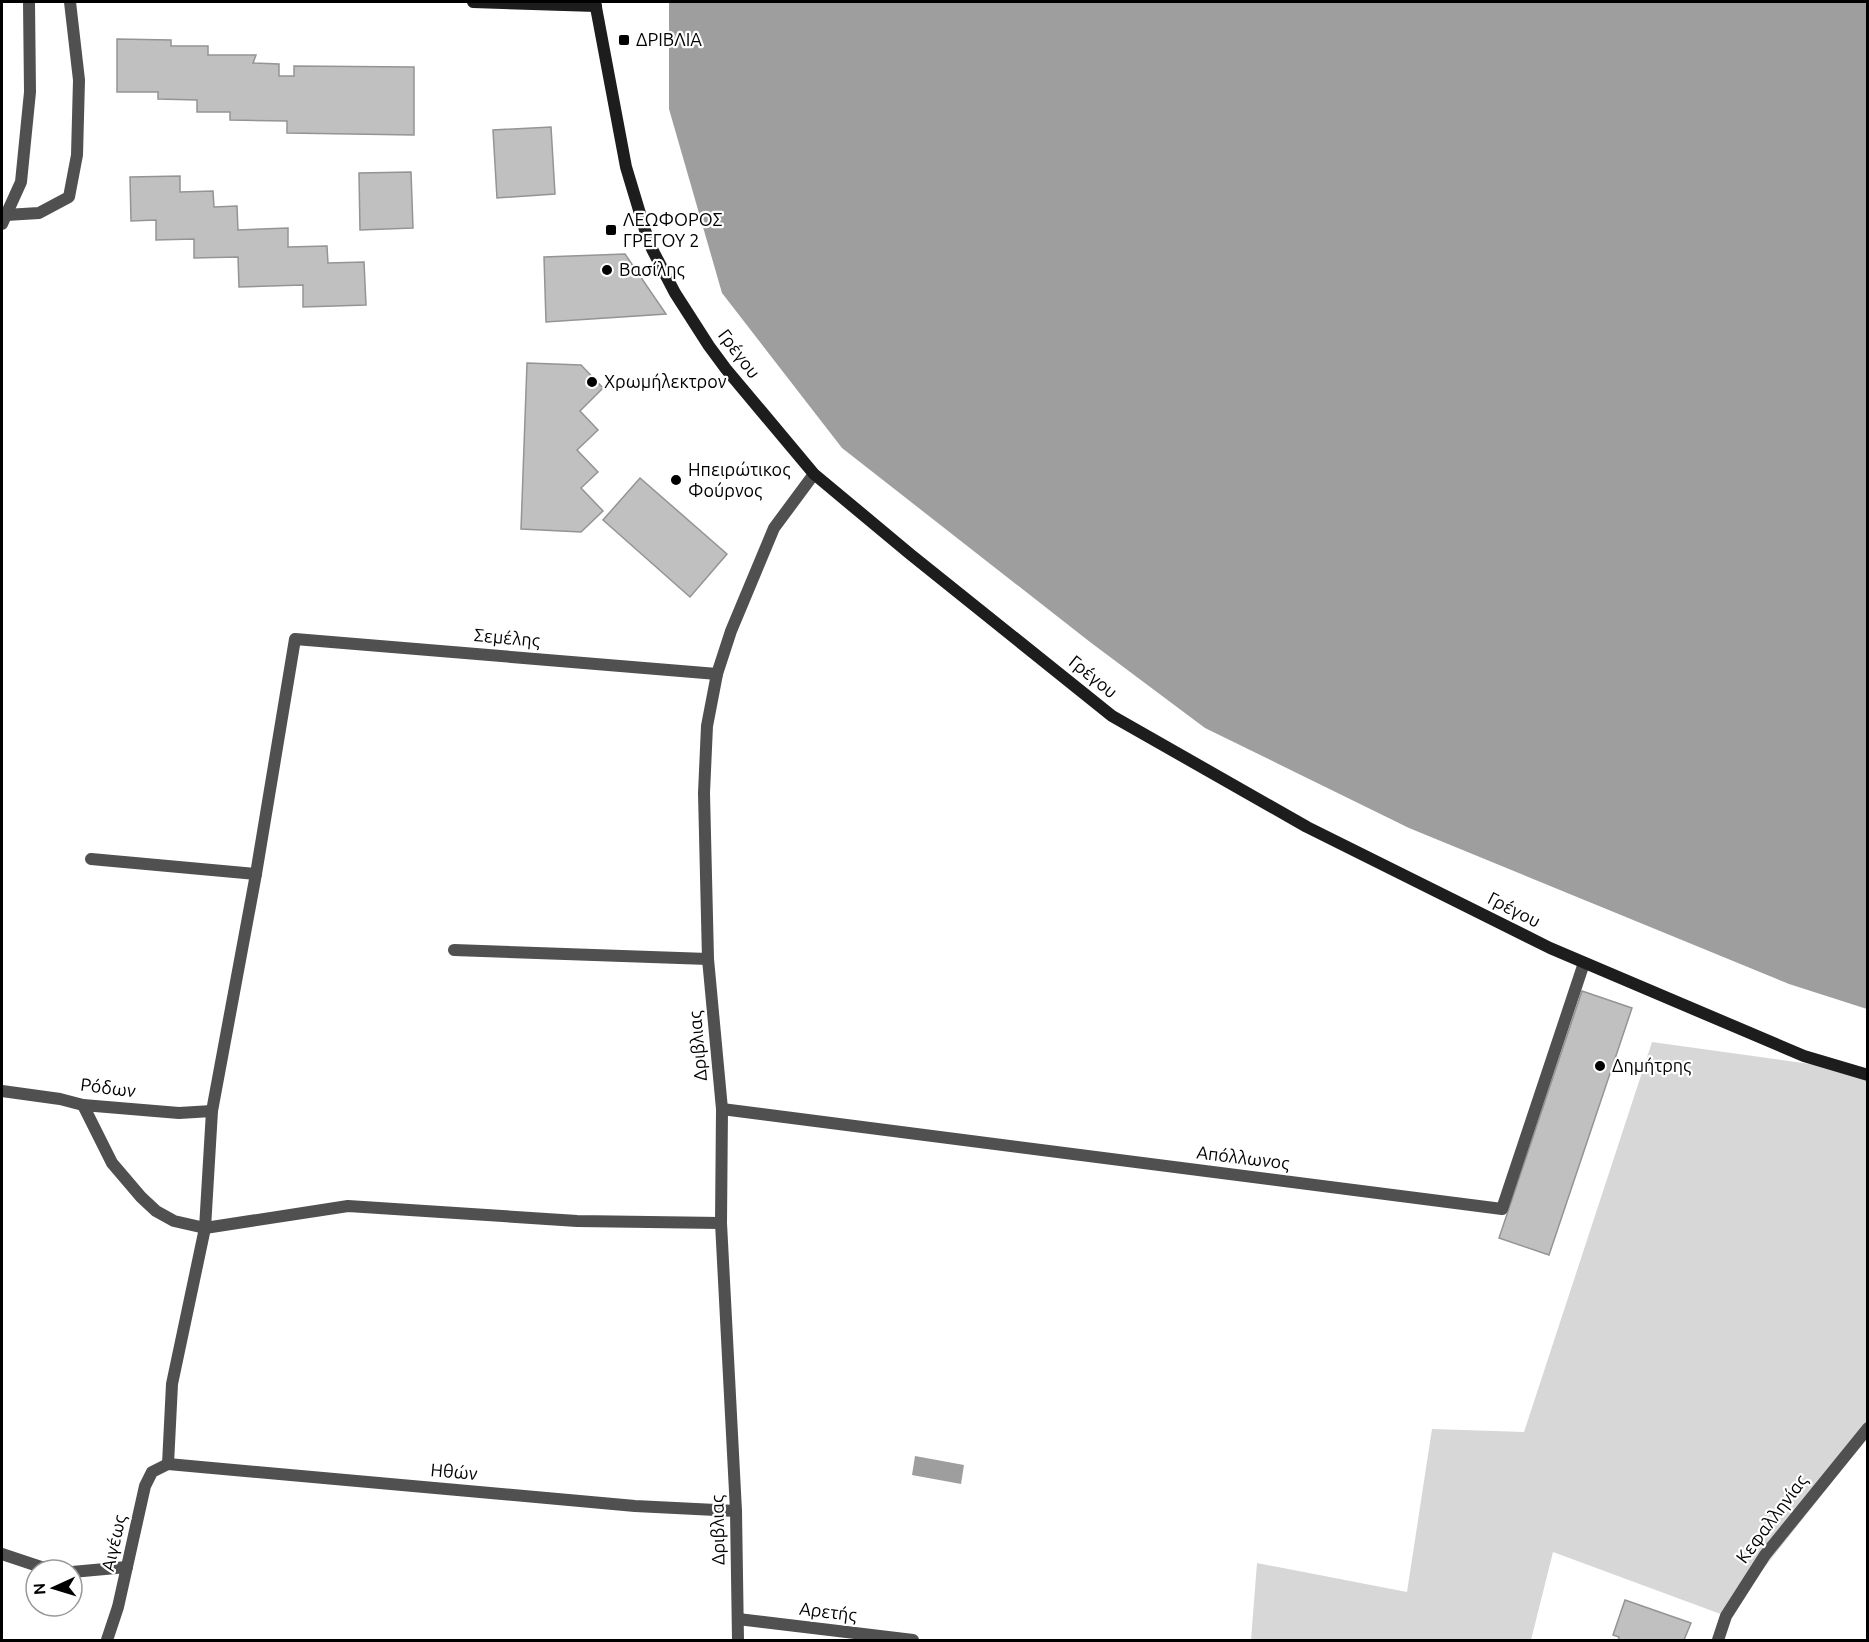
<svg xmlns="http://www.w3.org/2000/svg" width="1869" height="1642" font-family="Ubuntu,sans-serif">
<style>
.green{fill:#d7d7d7}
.water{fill:#9e9e9e}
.building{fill:#c0c0c0;stroke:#949494;stroke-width:1.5}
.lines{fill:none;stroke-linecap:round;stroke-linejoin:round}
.service{stroke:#505050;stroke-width:12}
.minor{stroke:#505050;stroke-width:12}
.tertiary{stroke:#505050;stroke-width:12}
.secondary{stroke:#1d1d1d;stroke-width:12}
.poi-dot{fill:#000;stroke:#fff;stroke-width:2}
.labels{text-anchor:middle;stroke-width:4.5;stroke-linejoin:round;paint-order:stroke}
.poi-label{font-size:18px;fill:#000;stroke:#fff;text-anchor:start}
.street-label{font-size:18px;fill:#000;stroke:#fff}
</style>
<rect width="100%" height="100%" fill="#fff"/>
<path class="green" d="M1652 1042 1867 1072V1438L1726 1616 1553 1552 1531 1640H1251L1257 1563 1407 1592 1432 1429 1524 1432Z"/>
<g class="water">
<path d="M669 2H1867V1009L1789 984 1409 828 1205 728 1090 642 842 448 722 293 669 109Z"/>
<path d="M915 1456 964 1465 961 1484 912 1475Z"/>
</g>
<g class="building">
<path d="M117 39 171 40V46H208V55H256L253 63 279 64V76H294V66L414 67V135L287 133V121L230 120V112H197V100L158 99V92H117Z"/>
<path d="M551 127 555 194 497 198 493 130Z"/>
<path d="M411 172 413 228 360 230 359 173Z"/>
<path d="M180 176V192L213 191 214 207 237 206 238 230 288 228V247L327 246 328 263 364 262 366 305 303 307V285L239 287 238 257 194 258V239L156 240V220L131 221 130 177Z"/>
<path d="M625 254 666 314 546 322 544 257Z"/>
<path d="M527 363 581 365 603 388 580 411 598 430 577 450 598 472 581 488 603 511 581 532 521 529Z"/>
<path d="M640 478 727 554 690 597 603 520Z"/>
<path d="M1582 991 1632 1008 1549 1255 1499 1238Z"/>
<path d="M1625 1600 1691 1623 1684 1640H1618L1619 1637 1613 1635Z"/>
</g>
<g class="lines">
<path class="service" d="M454 950 708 959"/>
<g class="minor">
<path d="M6 215 39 213 69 197 77 155 79 80 70 2"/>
<path d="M2 224 21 182 30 92 29 2"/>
<path d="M91 859 256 874"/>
<path d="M2 1091 60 1099 83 1105 179 1113 212 1111"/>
<path d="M83 1105 112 1163 141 1197 156 1211 174 1221 205 1228 348 1206 577 1221 721 1223"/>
<path d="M722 1109 1502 1209 1584 963"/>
<path d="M168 1464 172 1384 205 1228 212 1111 256 874 295 639 717 674"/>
<path d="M168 1464 635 1506 736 1511"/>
<path d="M2 1554 50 1570"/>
<path d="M72 1572 127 1567"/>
<path d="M738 1619 913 1640"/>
<path d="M107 1640 118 1607 145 1486 152 1472 168 1464"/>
</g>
<g class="tertiary">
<path d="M738 1640 736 1511 721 1223 722 1109 708 959 704 793 707 726 717 674 731 631 774 528 814 474"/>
<path d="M1718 1640 1726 1616 1765 1555 1868 1428"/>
</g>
<g class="secondary">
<path d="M473 2 596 6"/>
<path d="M595 2 626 167 645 230 652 249 675 293 709 346 726 369 814 474 910 554 1112 716 1307 827 1550 948 1804 1056 1868 1075"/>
</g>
</g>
<g class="poi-dot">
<rect x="618" y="34" width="12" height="12" rx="3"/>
<rect x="605" y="224" width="12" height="12" rx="3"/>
<circle cx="607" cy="270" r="6"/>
<circle cx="592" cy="382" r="6"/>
<circle cx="676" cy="480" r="6"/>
<circle cx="1600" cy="1066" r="6"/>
</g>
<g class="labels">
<g class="poi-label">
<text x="636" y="46">ΔΡΙΒΛΙΑ</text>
<text x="623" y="226">ΛΕΩΦΟΡΟΣ<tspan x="623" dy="21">ΓΡΕΓΟΥ 2</tspan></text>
<text x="619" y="276">Βασίλης</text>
<text x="604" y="388">Χρωμήλεκτρον</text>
<text x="688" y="476">Ηπειρώτικος<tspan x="688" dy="21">Φούρνος</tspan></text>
<text x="1612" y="1072">Δημήτρης</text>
</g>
<g class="street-label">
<text transform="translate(739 354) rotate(53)" y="6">Γρέγου</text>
<text transform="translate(507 638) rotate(5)" y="6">Σεμέλης</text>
<text transform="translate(1093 677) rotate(39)" y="6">Γρέγου</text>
<text transform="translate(1514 910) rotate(27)" y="6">Γρέγου</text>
<text transform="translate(698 1046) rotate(-95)" y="6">Δριβλιας</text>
<text transform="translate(108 1088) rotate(7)" y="6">Ρόδων</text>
<text transform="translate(1243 1158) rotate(7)" y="6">Απόλλωνος</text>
<text transform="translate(454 1472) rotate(5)" y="6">Ηθών</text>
<text transform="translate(1772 1519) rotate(-53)" y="6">Κεφαλληνίας</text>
<text transform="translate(718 1530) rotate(-91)" y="6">Δριβλιας</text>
<text transform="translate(114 1543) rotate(-77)" y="6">Αιγέως</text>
<text transform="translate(828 1612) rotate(7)" y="6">Αρετής</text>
</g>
</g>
<rect width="1869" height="1642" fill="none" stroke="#000000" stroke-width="6"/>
<g transform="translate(54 1588) rotate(266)"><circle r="28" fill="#ffffff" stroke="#999999" stroke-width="1.5"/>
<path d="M0-4.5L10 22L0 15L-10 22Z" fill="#000000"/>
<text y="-9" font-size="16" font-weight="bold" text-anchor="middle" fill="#000000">N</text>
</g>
</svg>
